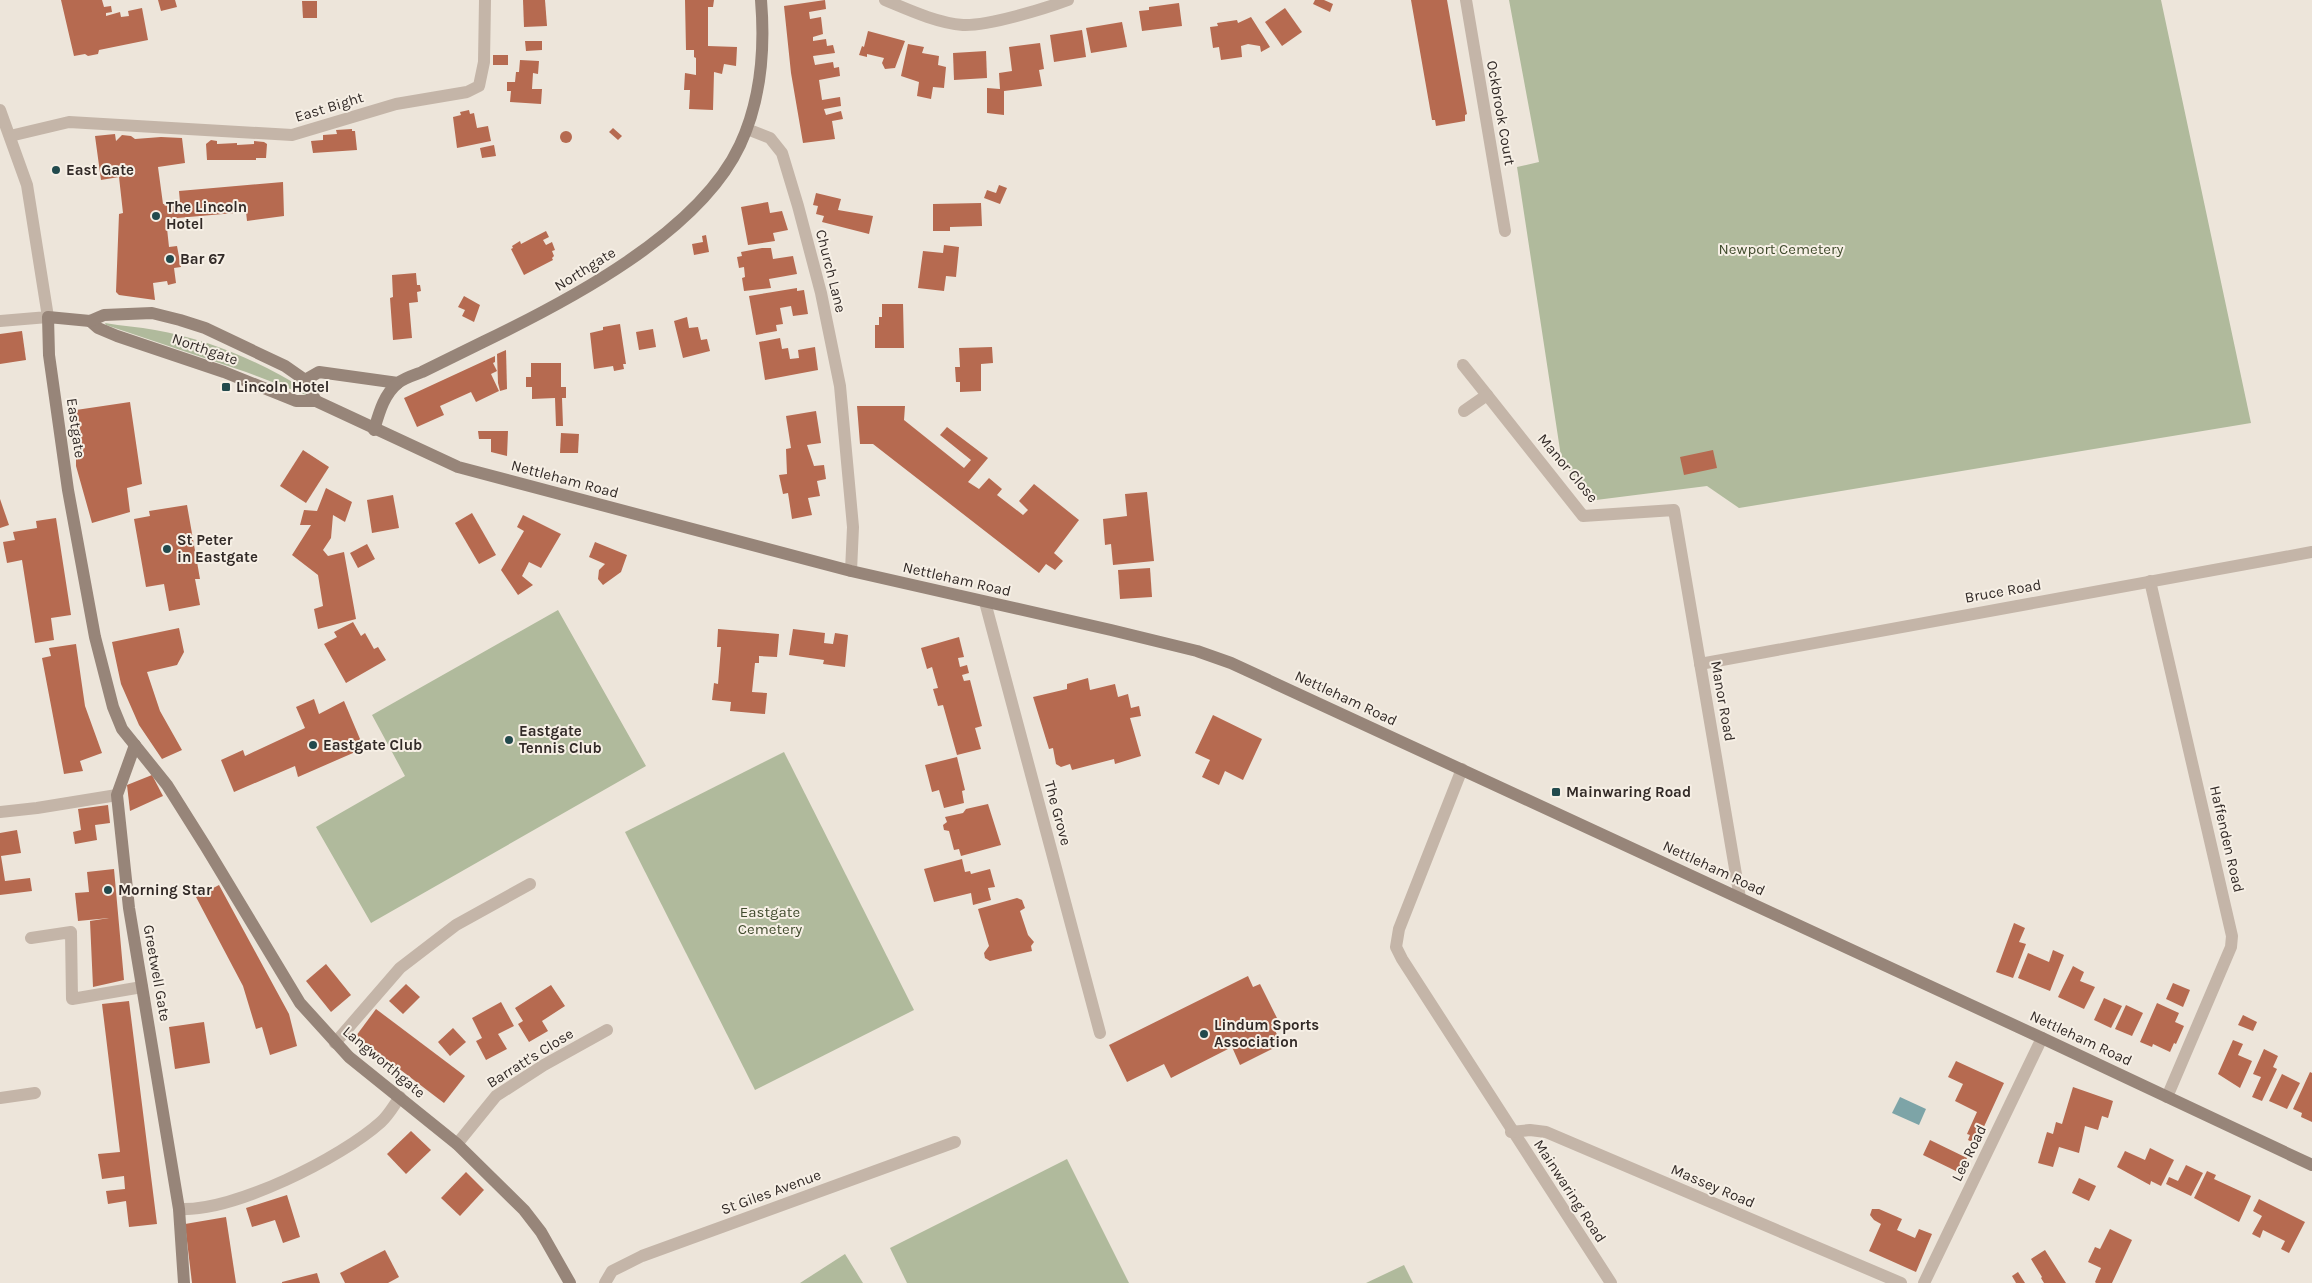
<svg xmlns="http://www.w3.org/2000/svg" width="2312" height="1283" font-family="Karla,sans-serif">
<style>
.green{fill:#b0ba9c}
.water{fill:#7da4a7}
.building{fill:#b66a50}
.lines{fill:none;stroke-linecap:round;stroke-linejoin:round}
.street{stroke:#c4b5a8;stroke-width:12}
.secondary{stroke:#978579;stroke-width:12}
.poi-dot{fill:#224a4d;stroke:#f6efe5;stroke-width:2}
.labels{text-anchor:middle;stroke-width:4;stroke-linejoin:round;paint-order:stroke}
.street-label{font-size:15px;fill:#322a27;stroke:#f6efe5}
.poi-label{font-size:15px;font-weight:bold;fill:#322a27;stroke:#f6efe5;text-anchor:start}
.park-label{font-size:15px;fill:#414c2e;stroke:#f6efe5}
</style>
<rect width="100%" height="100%" fill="#ede5da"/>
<g class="green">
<path d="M1509 0H2161L2251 423 1739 508 1707 486 1596 500 1562 463 1517 167 1539 162Z"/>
<path d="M105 323C122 326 139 327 155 330 208 339 261 362 306 390V395L246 372 106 325Z"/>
<path d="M558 610 646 766 371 923 316 827 405 776 372 715Z"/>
<path d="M784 752 914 1010 755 1090 625 832Z"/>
<path d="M1067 1159 1129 1283H907L890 1248Z"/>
<path d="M845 1254 863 1283H800Z"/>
<path d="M1404 1265 1413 1283H1366Z"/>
</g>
<path class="water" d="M1900 1097 1926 1109 1919 1125 1892 1113Z"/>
<g class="building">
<path d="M61 0H102L104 7 111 6 112 12 106 13V16L120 12 121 17 129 16 128 11 142 8 148 40 99 50 98 54 88 56 85 54 74 56Z"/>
<path d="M158 0H175L177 7 161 11Z"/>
<path d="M523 0H545L547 26 524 27Z"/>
<path d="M685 0H714L713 7H708V46L737 47 736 66 724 64 722 74 714 72 713 110 689 109 690 90H684L685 73 696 75V58L694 57V50H686Z"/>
<path d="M825 0 826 9 809 12 810 19 821 17 823 34 813 37V41L826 39 827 46 833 45 835 53 813 56 815 65 833 62 834 68 839 67 840 76 819 80 822 100 840 97 841 106 824 109 826 115 841 111 843 119 832 121 835 139 803 143 791 73 784 6Z"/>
<path d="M1315 0H1324L1333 4 1330 12 1313 4Z"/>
<path d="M1411 0H1447L1467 114 1465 115V121L1436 126 1435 120H1432Z"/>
<path d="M302 1H317V18H303Z"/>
<path d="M1179 3 1182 26 1142 31 1139 11 1149 10V7Z"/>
<path d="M1285 8 1302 32 1282 46 1265 22Z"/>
<path d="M1251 17 1270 47 1261 52 1260 46 1248 44 1241 46 1242 57 1221 60 1219 47 1213 48 1210 27 1218 26 1217 23 1237 20 1238 23Z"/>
<path d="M1122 22 1127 47 1091 53 1086 28Z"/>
<path d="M1082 30 1086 57 1054 62 1050 35Z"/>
<path d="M868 31 905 41 895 68 885 69 882 63 884 58 867 54V57L859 55 862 46 864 47Z"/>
<path d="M525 41H542V50L526 51Z"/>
<path d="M1040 43 1044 69 1039 70 1042 86 1004 91V115L987 113V88L1000 89 999 73 1012 71 1009 47Z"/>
<path d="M908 44 924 47 922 53 939 56 938 65 946 67 944 88 933 87 931 99 917 96 919 82 901 76Z"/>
<path d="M986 51 987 78 954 80 953 53Z"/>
<rect x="493" y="55" width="15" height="10"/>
<path d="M520 60 539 61 538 74 533 73 532 89H542L541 104 510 102 511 91H507V82H515L516 72H519Z"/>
<path d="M469 110 470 114 474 113 477 128 488 126 491 141 457 148 453 117 461 115 460 112Z"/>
<path d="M613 128 622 136 618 140 609 132Z"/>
<path d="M352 129V131H355L357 150 313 153 311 141 323 140V135L337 134 336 130Z"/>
<circle cx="566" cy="137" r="6"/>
<path d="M115 134 116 141 122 135 131 136 135 139 161 137 182 138 185 163 158 167 163 204 180 202 179 191 283 182 284 216 247 221 246 212 166 219 169 247 177 246 181 267 174 268 176 283 168 285 167 281 153 283 155 300 119 295 116 292 119 214 123 213 119 177 101 180 95 136Z"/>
<path d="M211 140 217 141V144L237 143V145L254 144V141L264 142 267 144 266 158H256V160H207L206 144Z"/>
<path d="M494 145 496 156 482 158 480 148Z"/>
<path d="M999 185 1007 188 1000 204 984 198 987 190 996 193Z"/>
<path d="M816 193 841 199 838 210 873 216 869 234 822 222 824 216 816 214 818 206 813 205Z"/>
<path d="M768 202 770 213 782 211 788 230 773 233 775 241 748 245 741 207Z"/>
<path d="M981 203 982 226 950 227V231H933V204Z"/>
<path d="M546 231 549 237 543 240 546 245 552 242 555 250 552 251 554 256 552 258 553 260 524 275 511 249 513 248 512 246 520 241 521 244Z"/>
<path d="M706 235 709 252 694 255 692 244 703 242 702 236Z"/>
<path d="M944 245 959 247 956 277 946 276 944 291 918 288 923 251 943 253Z"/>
<path d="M762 248H771L773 259 793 256 797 274 769 279 771 288 744 291 742 278 745 277 744 267 739 268 737 257 742 256 741 252Z"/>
<path d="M416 273 417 285H420L421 291 417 292 418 302 409 303 412 338 393 340 390 298 393 297 392 275Z"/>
<path d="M797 288V291L804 290 808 314 793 316 791 306 780 308 783 324 776 325 777 331 756 335 749 296Z"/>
<path d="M464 296 480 305 474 322 462 316 465 310 458 307Z"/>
<path d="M882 304H903L904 348H875V325H879V317H882Z"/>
<path d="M687 317 689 328 698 327 701 340 707 339 710 351 683 358 674 321Z"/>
<path d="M620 324 626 364H623L624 369 614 371 613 366 594 369 590 333 603 330V327Z"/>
<path d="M653 329 656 347 639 350 636 332Z"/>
<path d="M22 331 26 360 0 364V334Z"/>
<path d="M780 338 782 349 788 348 790 359 799 358 798 350 815 347 818 370 765 380 759 342Z"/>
<path d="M992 347 993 363 981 364V391L960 392V382H956L955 367H960L959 348Z"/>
<path d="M506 350 507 389 500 391 498 383 497 354Z"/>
<path d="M495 356V362L493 363 497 371 491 374 499 391 476 402 471 392 440 406 444 415 417 427 404 398Z"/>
<path d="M531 363H561V387H566V398H562L563 426H556L555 398 532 399V387H526V377H531Z"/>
<path d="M130 402 142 484 127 488 130 512 92 523 76 466V410Z"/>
<path d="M857 406H905L904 420 964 468 971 460 940 435 947 427 988 458 968 482 979 489 989 478 1002 489 997 495 1023 515 1028 510 1019 501 1034 484 1079 520 1054 553 1063 561 1055 570 1046 564 1039 573 873 444H860Z"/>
<path d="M816 411 821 443 807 445 814 466 824 465 826 479 817 481 820 496 808 498 812 515 792 519 788 493 783 494 779 475 787 474 786 449 791 448 786 416Z"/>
<path d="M478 431H508L507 456 491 452V439H479Z"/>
<path d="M561 433 579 434 578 453H560Z"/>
<path d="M303 450 329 467 306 503 280 486Z"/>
<path d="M1713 450 1717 468 1684 475 1680 457Z"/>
<path d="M326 488 352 502 345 522 333 515 331 538 323 550 328 556 344 552 356 619 318 629 314 609 323 606 318 575 292 555 311 525H300L304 510 317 511Z"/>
<path d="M1147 492 1154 561 1113 565 1111 544 1105 545 1103 519 1127 516 1125 494Z"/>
<path d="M393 495 399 528 372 533 367 500Z"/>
<path d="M0 499 9 525 0 528Z"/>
<path d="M187 505 200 579H195L200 605 169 611 164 584 146 587 134 519 150 516 149 511Z"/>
<path d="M472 513 496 555 479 564 455 523Z"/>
<path d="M523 515 561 534 541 568 529 562 522 576 533 585 518 595 501 570 524 531 517 527Z"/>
<path d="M56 518 71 615 51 618 54 640 35 643 22 560 7 563 3 542 15 540 13 532 37 528 36 521Z"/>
<path d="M595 542 627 555 621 572 603 585 598 579 599 570 605 564 589 557Z"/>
<path d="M367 544 375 559 358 568 350 553Z"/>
<path d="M1150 568 1152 597 1120 599 1118 570Z"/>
<path d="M353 622 361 636 365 633 374 649 378 647 386 660 346 683 324 644 337 637 334 632Z"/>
<path d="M179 628 184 652 177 665 147 672 160 711 182 750 162 759 139 725 121 684 112 642Z"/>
<path d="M718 629 779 634 777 657 759 656V663H755L752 692 767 693 765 714 730 711 731 702 712 700 714 683 718 684 721 647H717Z"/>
<path d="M793 629 825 633 824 643 833 644 835 633 848 635 845 667 823 664 824 660 789 655Z"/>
<path d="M959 637 964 657 958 658 960 667 967 665 969 673 962 675 964 681 970 680 982 726 975 728 981 749 957 755 943 705 938 706 933 689 938 688 932 667 927 669 921 648Z"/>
<path d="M76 644 85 706 102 753 80 761 83 771 64 774 42 658 51 656 49 648Z"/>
<path d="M1088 678 1090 690 1115 684 1118 697 1128 694 1131 708 1139 706 1141 716 1130 718 1141 756 1115 764 1114 759 1072 770 1070 764 1061 767 1056 764 1053 748 1049 749 1033 697 1067 689V684Z"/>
<path d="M314 699 319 714 344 701 360 739 353 753 298 777 295 766 234 792 221 760 243 750 245 756 305 728 296 707Z"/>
<path d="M1213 715 1262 739 1243 780 1225 771 1219 785 1202 777 1210 760 1195 753Z"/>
<path d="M957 757 965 790 962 791 964 803 944 808 939 790 932 792 925 765Z"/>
<path d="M152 775 163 796 130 811 127 785Z"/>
<path d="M988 804 1001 845 961 856 959 849 954 850 949 831 944 830 943 825 947 822 945 817 963 813 966 809Z"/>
<path d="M108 805 110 823 95 825 97 840 75 844 73 832 81 830 78 809Z"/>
<path d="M17 830 21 853 1 856 5 881 30 878 32 891 0 895V833Z"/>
<path d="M962 859 965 872 970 871 971 874 990 869 995 887 988 888 991 900 973 905 971 893 934 902 924 869Z"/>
<path d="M114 869 124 980 93 987 90 921 109 918 78 921 75 893 89 892 87 872Z"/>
<path d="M219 885 289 1014 297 1046 270 1055 262 1027 256 1029 243 986 196 897Z"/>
<path d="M1017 898 1022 900 1025 908 1020 911 1028 935 1034 942 1031 946 1032 951 990 961 985 958 984 953 989 946 978 909Z"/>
<path d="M2014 923 2025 928 2019 942 2026 944 2013 978 1996 972Z"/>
<path d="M2053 950 2064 955 2050 991 2018 978 2028 953 2049 962Z"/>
<path d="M326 964 351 995 331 1012 306 981Z"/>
<path d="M2073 966 2084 972 2080 981 2095 987 2084 1009 2058 997Z"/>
<path d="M1248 976 1253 987 1260 984 1278 1020 1271 1023 1282 1044 1240 1065 1232 1047 1171 1078 1164 1064 1127 1082 1109 1045Z"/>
<path d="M2173 983 2190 990 2183 1007 2166 999Z"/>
<path d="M406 984 420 997 403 1014 389 1001Z"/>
<path d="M551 985 565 1006 542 1021 548 1031 529 1042 518 1024 523 1021 515 1008Z"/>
<path d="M2104 998 2122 1006 2111 1028 2094 1020Z"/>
<path d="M129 1001 157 1224 129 1227 126 1201 108 1204 106 1191 125 1189 124 1176 102 1179 98 1154 120 1152 102 1004Z"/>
<path d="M501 1002 514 1026 498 1034 507 1049 486 1060 476 1041 482 1038 472 1018Z"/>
<path d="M2157 1003 2179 1013 2175 1022 2184 1026 2176 1044 2174 1043 2170 1052 2153 1044 2152 1047 2140 1042Z"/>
<path d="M2126 1005 2143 1013 2132 1036 2115 1029Z"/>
<path d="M376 1009 465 1076 444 1103 356 1036Z"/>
<path d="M2243 1015 2257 1022 2253 1031 2238 1025Z"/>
<path d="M204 1022 210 1063 175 1069 169 1027Z"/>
<path d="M453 1028 466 1042 450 1056 438 1042Z"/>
<path d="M2233 1040 2243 1044 2238 1055 2252 1061 2240 1088 2218 1074Z"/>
<path d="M2264 1049 2278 1056 2273 1067 2277 1069 2262 1101 2252 1097 2261 1077 2253 1074Z"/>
<path d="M1956 1061 2004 1083 1976 1144 1968 1140 1970 1135 1967 1134 1977 1112 1955 1101 1963 1084 1948 1077Z"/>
<path d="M2310 1072 2312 1073V1122L2301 1117 2302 1113 2293 1109Z"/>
<path d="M2282 1074 2300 1083 2287 1109 2269 1101Z"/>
<path d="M2073 1087 2113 1101 2108 1118 2102 1116 2098 1130 2085 1126 2079 1153 2059 1147 2053 1167 2038 1163 2047 1132 2053 1134 2056 1122 2062 1124Z"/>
<path d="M411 1131 431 1150 406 1174 387 1154Z"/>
<path d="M1930 1140 1967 1158 1960 1173 1923 1155Z"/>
<path d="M2150 1148 2174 1160 2161 1186 2151 1181 2150 1185 2117 1167 2125 1151 2145 1160Z"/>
<path d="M2186 1165 2203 1173 2191 1196 2166 1184 2169 1177 2178 1181Z"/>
<path d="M2207 1171 2216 1175 2214 1179 2251 1196 2239 1222 2194 1198Z"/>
<path d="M466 1172 484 1190 460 1216 441 1198Z"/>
<path d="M2079 1178 2096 1186 2089 1201 2072 1193Z"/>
<path d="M287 1195 300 1237 283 1243 275 1220 252 1227 246 1208Z"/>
<path d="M2259 1199 2305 1222 2289 1253 2281 1249 2285 1241 2263 1230 2260 1238 2252 1234 2262 1216 2253 1211Z"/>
<path d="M1872 1209H1879L1902 1219 1897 1230 1915 1238 1919 1229 1932 1234 1916 1272 1869 1251 1881 1224 1874 1220 1870 1215Z"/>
<path d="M226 1217 236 1283H192L185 1224Z"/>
<path d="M2110 1229 2132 1240 2112 1283H2096L2095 1282 2101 1268 2088 1262 2095 1247 2100 1249Z"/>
<path d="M385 1250 399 1277 388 1283H345L340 1273Z"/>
<path d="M2045 1250 2066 1283H2044L2041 1278 2042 1277 2031 1259Z"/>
<path d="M2018 1272 2025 1283H2016L2012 1276Z"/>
<path d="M317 1273 320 1283H282V1282Z"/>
</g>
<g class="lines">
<g class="street">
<path d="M885 0C909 10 937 23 963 25 988 26 1044 9 1068 0"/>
<path d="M1466 0 1505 231"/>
<path d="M0 110 27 185 48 317 0 321"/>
<path d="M747 129 770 138 782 153 798 206 821 293 840 386 853 527 851 571"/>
<path d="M10 136 69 122 292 135 396 104 467 92 479 86 484 62 485 0"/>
<path d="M1463 365 1487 395"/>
<path d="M1464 411 1487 395 1583 516 1674 510 1740 898"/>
<path d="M2150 581 2232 936 2231 947 2167 1097"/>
<path d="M985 602 1100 1033"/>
<path d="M1700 664 2312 552"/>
<path d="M1462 769 1399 929 1396 947 1402 959 1611 1283"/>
<path d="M0 812 37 808 117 795"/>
<path d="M31 938 71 932 72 999 142 987"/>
<path d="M335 1043 400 968 456 925 530 884"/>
<path d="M0 1098 35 1093"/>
<path d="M1511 1132 1530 1130 1546 1132 1901 1283"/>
<path d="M457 1144 496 1096 544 1065 607 1030"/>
<path d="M179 1209C234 1212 341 1158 381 1122 389 1115 394 1105 400 1097"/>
<path d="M605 1283 612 1271 642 1256 955 1142"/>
<path d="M1924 1283 2042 1038"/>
</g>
<g class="secondary">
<path d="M90 321 98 328 117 336 224 372 296 401H316L458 467 851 571 1111 630 1197 651 1231 663 2042 1038 2312 1165"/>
<path d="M305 380 319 372 398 383"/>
<path d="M316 401 305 380 285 366 205 328 180 320 152 313 104 315 90 321 48 317 49 355 68 490 95 637 113 707 122 729 167 785 206 847 300 1003 349 1057 457 1144 524 1210 541 1232 570 1283"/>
<path d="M374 430C379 413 384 394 398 383 404 378 414 375 422 372 442 362 463 352 483 342 568 301 699 233 740 145 761 100 765 48 761 0"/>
<path d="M135 745 117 795 129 908 179 1209 184 1283"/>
</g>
</g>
<g class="poi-dot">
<circle cx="56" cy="170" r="5"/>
<circle cx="156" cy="216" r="5"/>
<circle cx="170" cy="259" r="5"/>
<rect x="221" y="382" width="10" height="10" rx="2.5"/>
<circle cx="167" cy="549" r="5"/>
<circle cx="509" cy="740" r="5"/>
<circle cx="313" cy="745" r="5"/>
<rect x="1551" y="787" width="10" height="10" rx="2.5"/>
<circle cx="108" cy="890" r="5"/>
<circle cx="1204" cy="1034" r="5"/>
</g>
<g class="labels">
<g class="street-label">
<text transform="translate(329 107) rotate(-17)" y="5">East Bight</text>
<text transform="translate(1501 113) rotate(80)" y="5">Ockbrook Court</text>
<text transform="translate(585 269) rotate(-32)" y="5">Northgate</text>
<text transform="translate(831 271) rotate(76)" y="5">Church Lane</text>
<text transform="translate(205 349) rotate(19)" y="5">Northgate</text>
<text transform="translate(76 428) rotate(82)" y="5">Eastgate</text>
<text transform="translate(1568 468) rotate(50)" y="5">Manor Close</text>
<text transform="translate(565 479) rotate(15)" y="5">Nettleham Road</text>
<text transform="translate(957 579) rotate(13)" y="5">Nettleham Road</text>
<text transform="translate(2003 591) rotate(-10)" y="5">Bruce Road</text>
<text transform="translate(1346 698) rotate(25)" y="5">Nettleham Road</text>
<text transform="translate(1723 701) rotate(80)" y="5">Manor Road</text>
<text transform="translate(1058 813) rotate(75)" y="5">The Grove</text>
<text transform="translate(2227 839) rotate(77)" y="5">Haffenden Road</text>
<text transform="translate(1714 868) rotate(25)" y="5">Nettleham Road</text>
<text transform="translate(157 973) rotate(80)" y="5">Greetwell Gate</text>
<text transform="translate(2081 1038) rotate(25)" y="5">Nettleham Road</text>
<text transform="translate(530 1058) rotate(-32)" y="5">Barratt's Close</text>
<text transform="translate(384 1062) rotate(40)" y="5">Langworthgate</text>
<text transform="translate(1969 1153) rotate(-64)" y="5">Lee Road</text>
<text transform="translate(1713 1186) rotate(23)" y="5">Massey Road</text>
<text transform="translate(1570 1191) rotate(57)" y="5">Mainwaring Road</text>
<text transform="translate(771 1192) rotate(-20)" y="5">St Giles Avenue</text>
</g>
<g class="poi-label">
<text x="66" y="175">East Gate</text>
<text x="166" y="212">The Lincoln<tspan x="166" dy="17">Hotel</tspan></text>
<text x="180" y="264">Bar 67</text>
<text x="236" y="392">Lincoln Hotel</text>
<text x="177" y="545">St Peter<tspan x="177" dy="17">in Eastgate</tspan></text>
<text x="519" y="736">Eastgate<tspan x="519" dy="17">Tennis Club</tspan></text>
<text x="323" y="750">Eastgate Club</text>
<text x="1566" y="797">Mainwaring Road</text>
<text x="118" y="895">Morning Star</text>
<text x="1214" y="1030">Lindum Sports<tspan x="1214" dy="17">Association</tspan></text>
</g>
<g class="park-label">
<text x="1781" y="254">Newport Cemetery</text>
<text x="770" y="917">Eastgate<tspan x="770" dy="17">Cemetery</tspan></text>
</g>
</g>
</svg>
